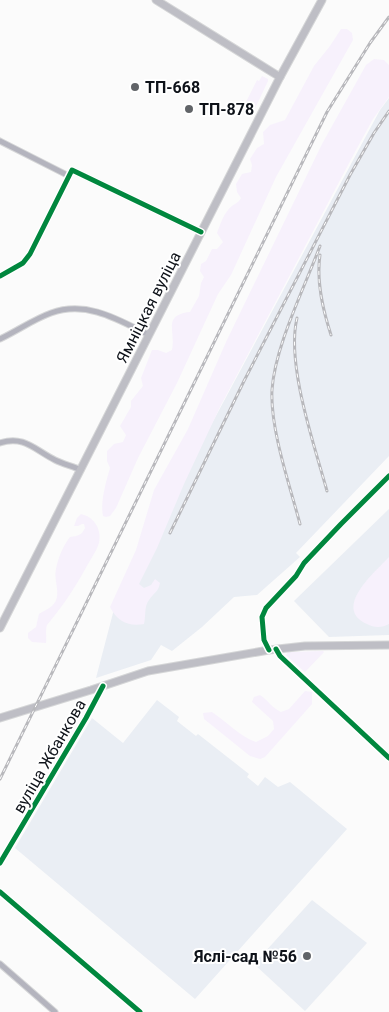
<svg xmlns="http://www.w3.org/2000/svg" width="389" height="1012" font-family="Roboto,sans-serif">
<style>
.built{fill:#eaeef4}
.green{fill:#f7f1fc}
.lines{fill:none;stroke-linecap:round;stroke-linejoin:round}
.street-casing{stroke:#d5d6d7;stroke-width:7}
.secondary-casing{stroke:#d5d6d7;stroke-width:9}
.street{stroke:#b4b4be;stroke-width:5}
.secondary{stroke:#bebec5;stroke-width:7}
.rail-casing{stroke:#b8b8bc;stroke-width:3}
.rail{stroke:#fff;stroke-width:1;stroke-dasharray:4;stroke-linecap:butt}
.cycleway-casing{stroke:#fff;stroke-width:8}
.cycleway{stroke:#00873e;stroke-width:5}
.poi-dot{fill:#616468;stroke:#fff;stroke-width:2}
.labels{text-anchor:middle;stroke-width:4;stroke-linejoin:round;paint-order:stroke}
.poi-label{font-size:16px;font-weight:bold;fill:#0e1219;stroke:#fff;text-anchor:start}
.street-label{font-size:16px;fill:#0e1219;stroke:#fff}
</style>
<rect width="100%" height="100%" fill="#fbfbfb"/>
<g class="built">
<path d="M389 98V456L296 553 300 557 257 595 234 597 202 627 172 651 161 645 151 660 96 678 113 613 166 509 366 136 380 110Z"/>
<path d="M389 509V635L329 637 294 601Z"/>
<path d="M157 700 179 717 177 721 196 736 198 734 249 774 247 777 258 786 265 777 278 787 290 782 347 829 195 999 15 848 92 718 123 743Z"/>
<path d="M312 900 367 943 305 1011 254 964Z"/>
</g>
<g class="green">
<path d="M341 29H347L352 33 353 40 276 177 231 275 218 294 177 383 138 458 116 508 110 516 106 517 103 516C100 502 106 482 110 468L107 461V451L114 444 123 442 126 435 120 426 131 407V401L143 386 141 378 152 350H158L166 353 172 350C176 331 162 315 190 312L199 296 201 283 204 277 200 271 201 264 206 261 212 249H217L223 242 217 233C220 225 224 212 232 206 236 203 238 203 241 198L237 192 236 184 242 174 251 172 252 165 250 159 257 148 264 144 263 132 270 125 285 120 314 66 330 46Z"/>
<path d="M374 59 384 60 389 65V97L373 119 356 150 220 407 184 484 157 548 139 584 144 588 151 585 155 579 160 583C158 593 154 592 149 600 144 606 146 616 144 624 128 627 117 621 110 607L136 550 154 490 188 429 226 342 322 144 366 65Z"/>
<path d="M262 76 268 79V81L253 113 247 114 241 109 240 106 242 100 246 102 257 80 259 81Z"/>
<path d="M81 514C94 517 102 529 99 543 97 550 92 557 88 564 76 586 63 606 47 625 45 632 47 637 46 643L32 642 28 638V633L36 627 39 614C43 611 49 609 52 606 63 596 53 581 56 569 58 558 63 546 70 537 78 536 82 535 85 528L84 524H82L78 526H74L77 518Z"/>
<path d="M389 557V624C382 628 374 628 367 624 332 608 375 572 389 557Z"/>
<path d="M323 651 324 652 305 672 286 655 288 652Z"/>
<path d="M305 691 312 692V704L265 757 260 759 250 756 204 719 203 713 212 712C227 722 239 736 256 742L268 736 274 729 273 721 252 702 254 697 260 695C268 700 272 708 281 712L289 709Z"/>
</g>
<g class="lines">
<defs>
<g id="street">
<path d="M0 141 69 176"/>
<path d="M0 276 23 263 30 254 72 170 201 232"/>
<path d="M0 339C17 331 34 319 51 313 87 300 119 320 149 335"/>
<path d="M0 443C24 435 35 450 55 460 63 464 72 466 81 470"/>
<path d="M276 649 280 656 389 758"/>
<path d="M269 650 264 640 262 617 266 608 296 576 304 563 341 524 389 476"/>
<path d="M0 863 86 718 103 686"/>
<path d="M0 892 140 1012"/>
<path d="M0 964 55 1012"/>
</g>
<g id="secondary">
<path d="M156 0 280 77"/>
<path d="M0 628 280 77 322 0"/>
<path d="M0 718 91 690 148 671 269 650 305 646 389 645"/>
</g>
</defs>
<use href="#street" class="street-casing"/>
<use href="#secondary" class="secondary-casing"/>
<use href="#street" class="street"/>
<use href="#secondary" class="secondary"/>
<defs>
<g id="rail">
<path d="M320 255C316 282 323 310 331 335"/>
<path d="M297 318C286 364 314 444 327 491"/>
<path d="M300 524C290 486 270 429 272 390 275 346 304 289 320 246"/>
<path d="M170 533 244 381 350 175 374 133 389 111"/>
<path d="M0 779 327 112 370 43 389 17"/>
</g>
</defs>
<use href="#rail" class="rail-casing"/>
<use href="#rail" class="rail"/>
<defs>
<g id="cycleway">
<path d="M0 276 23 263 30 254 72 170 201 232"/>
<path d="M276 649 280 656 389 758"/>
<path d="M269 650 264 640 262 617 266 608 296 576 304 563 341 524 389 476"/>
<path d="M0 863 86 718 103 686"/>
<path d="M0 892 140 1012"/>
</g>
</defs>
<use href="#cycleway" class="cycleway-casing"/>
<use href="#cycleway" class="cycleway"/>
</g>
<g class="poi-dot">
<circle cx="135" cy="87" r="5"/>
<circle cx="189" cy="109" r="5"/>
<circle cx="307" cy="956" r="5"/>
</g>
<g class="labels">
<g class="poi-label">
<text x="145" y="93">ТП-668</text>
<text x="199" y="115">ТП-878</text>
<text x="297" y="962" text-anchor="end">Яслі-сад №56</text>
</g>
<g class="street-label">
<text transform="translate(148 307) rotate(-63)" y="6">Ямніцкая вуліца</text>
<text transform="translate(49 756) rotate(-60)" y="6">вуліца Жбанкова</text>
</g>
</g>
</svg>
